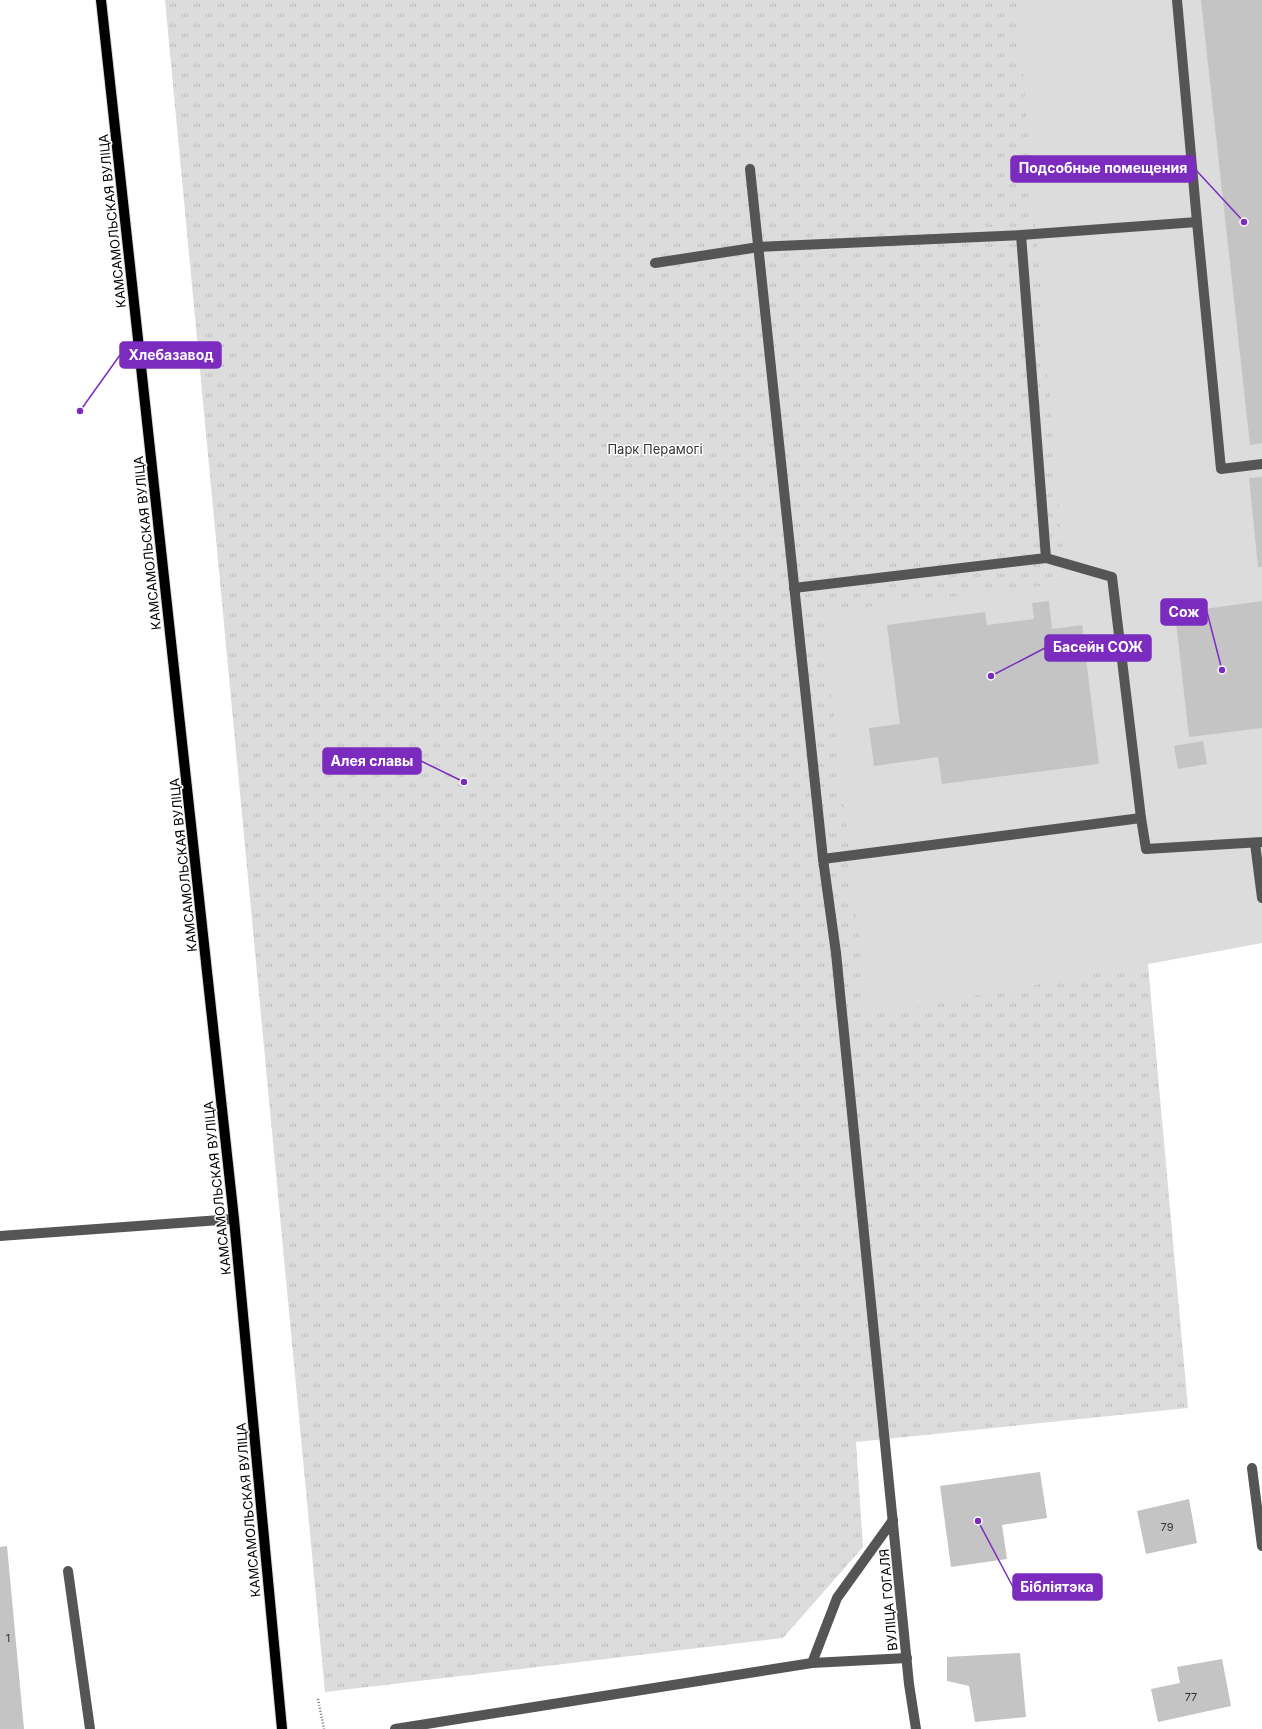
<svg xmlns="http://www.w3.org/2000/svg" width="1262" height="1729" font-family="Inter,sans-serif">
<style>
.park{fill:url(#park-tufts)}
.pitch{fill:#dcdcdc}
.building{fill:#c4c4c4}
.lines{fill:none;stroke-linecap:round;stroke-linejoin:round}
.major-casing{stroke:#dbdbdb;stroke-width:12}
.path{stroke:#777;stroke-width:2.5;stroke-dasharray:1 2;stroke-linecap:butt}
.minor{stroke:#555;stroke-width:10}
.major{stroke:#000;stroke-width:10}
.labels{text-anchor:middle;stroke-width:3;stroke-linejoin:round;paint-order:stroke}
.number-label{font-size:11px;fill:#313131}
.street-label{font-size:13px;fill:#000;stroke:#fff}
.park-label{font-size:13px;fill:#333;stroke:#fff}
.leader{fill:none;stroke:#7b2cbf;stroke-width:1.5}
.callout-dot{fill:#7b2cbf;stroke:#fff;stroke-width:1.5}
.callout{fill:#7b2cbf;stroke:#7b2cbf;stroke-width:1.5}
.callout-label{font-size:14px;text-anchor:middle;font-weight:bold;fill:#fff}
</style>
<defs>
<pattern id="park-tufts" width="24" height="20" patternUnits="userSpaceOnUse"><rect width="24" height="20" fill="#dcdcdc"/><path d="M3 7l-1-3M5 7V3M7 7l1-3M15 17l-1-3M17 17v-4M19 17l1-3" fill="none" stroke="#bbb"/></pattern>
</defs>
<rect width="100%" height="100%" fill="#fff"/>
<path class="park" d="M165 0H1061L1188 1408 856 1442 863 1547 783 1638 325 1692Z"/>
<path class="pitch" d="M1017 0H1262V943L867 1016 823 612 1065 583Z"/>
<g class="building">
<path d="M1201 0H1262V443L1250 445Z"/>
<path d="M1262 477V567H1258L1249 478Z"/>
<path d="M1049 601 1052 629 1082 625 1099 764 942 784 938 757 874 766 869 728 900 724 887 625 985 612 987 625 1034 619 1032 603Z"/>
<path d="M1262 601V728L1189 737 1175 613Z"/>
<path d="M1203 741 1207 764 1178 769 1174 746Z"/>
<path d="M1040 1472 1047 1518 1002 1525 1007 1559 951 1567 940 1486Z"/>
<path d="M1189 1499 1197 1543 1146 1554 1137 1511Z"/>
<path d="M7 1546 24 1729H0V1547Z"/>
<path d="M1020 1653 1026 1717 975 1722 969 1686 947 1681V1657Z"/>
<path d="M1222 1659 1231 1706 1158 1722 1151 1689 1180 1683 1177 1667Z"/>
</g>
<g class="lines">
<defs>
<path id="major" d="M101 0 234 1219 282 1729"/>
</defs>
<use href="#major" class="major-casing"/>
<path class="path" d="M318 1699 324 1729"/>
<g class="minor">
<path d="M750 169 823 859 836 953 909 1684 916 1729"/>
<path d="M1197 222 1221 469 1262 464"/>
<path d="M655 263 759 247 1021 235 1197 222 1177 0"/>
<path d="M1046 558 1112 577 1141 818"/>
<path d="M794 588 1046 558 1021 235"/>
<path d="M1255 843 1262 898"/>
<path d="M823 859 1141 818 1146 849 1262 842"/>
<path d="M0 1236 234 1219"/>
<path d="M1252 1468 1262 1546"/>
<path d="M68 1571 90 1729"/>
<path d="M812 1663 907 1658"/>
<path d="M395 1729 812 1663 837 1598 893 1520"/>
</g>
<use href="#major" class="major"/>
</g>
<g class="labels">
<g class="number-label">
<text x="1167" y="1531">79</text>
<text x="8" y="1642">1</text>
<text x="1191" y="1701">77</text>
</g>
<g class="street-label">
<text transform="translate(112 221) rotate(-96)" y="5">КАМСАМОЛЬСКАЯ ВУЛІЦА</text>
<text transform="translate(147 543) rotate(-96)" y="5">КАМСАМОЛЬСКАЯ ВУЛІЦА</text>
<text transform="translate(183 865) rotate(-96)" y="5">КАМСАМОЛЬСКАЯ ВУЛІЦА</text>
<text transform="translate(217 1188) rotate(-96)" y="5">КАМСАМОЛЬСКАЯ ВУЛІЦА</text>
<text transform="translate(248 1510) rotate(-95)" y="5">КАМСАМОЛЬСКАЯ ВУЛІЦА</text>
<text transform="translate(888 1600) rotate(-95)" y="5">ВУЛІЦА ГОГАЛЯ</text>
</g>
<g class="park-label">
<text x="655" y="454">Парк Перамогі</text>
</g>
</g>
<path class="leader" d="M1244 222L1195 169M80 411L120 355M1222 670L1207 612M991 676L1045 648M464 782L421 761M978 1521L1013 1587"/>
<g class="callout-dot">
<circle cx="1244" cy="222" r="4"/>
<circle cx="80" cy="411" r="4"/>
<circle cx="1222" cy="670" r="4"/>
<circle cx="991" cy="676" r="4"/>
<circle cx="464" cy="782" r="4"/>
<circle cx="978" cy="1521" r="4"/>
</g>
<g class="callout">
<rect x="1011" y="156" width="184" height="26" rx="4"/>
<rect x="120" y="342" width="101" height="26" rx="4"/>
<rect x="1161" y="599" width="46" height="26" rx="4"/>
<rect x="1045" y="635" width="106" height="26" rx="4"/>
<rect x="323" y="748" width="98" height="26" rx="4"/>
<rect x="1013" y="1574" width="89" height="26" rx="4"/>
</g>
<g class="callout-label">
<text x="1103" y="173">Подсобные помещения</text>
<text x="171" y="360">Хлебазавод</text>
<text x="1184" y="617">Сож</text>
<text x="1098" y="652">Басейн СОЖ</text>
<text x="372" y="766">Алея славы</text>
<text x="1057" y="1592">Бібліятэка</text>
</g>
</svg>
